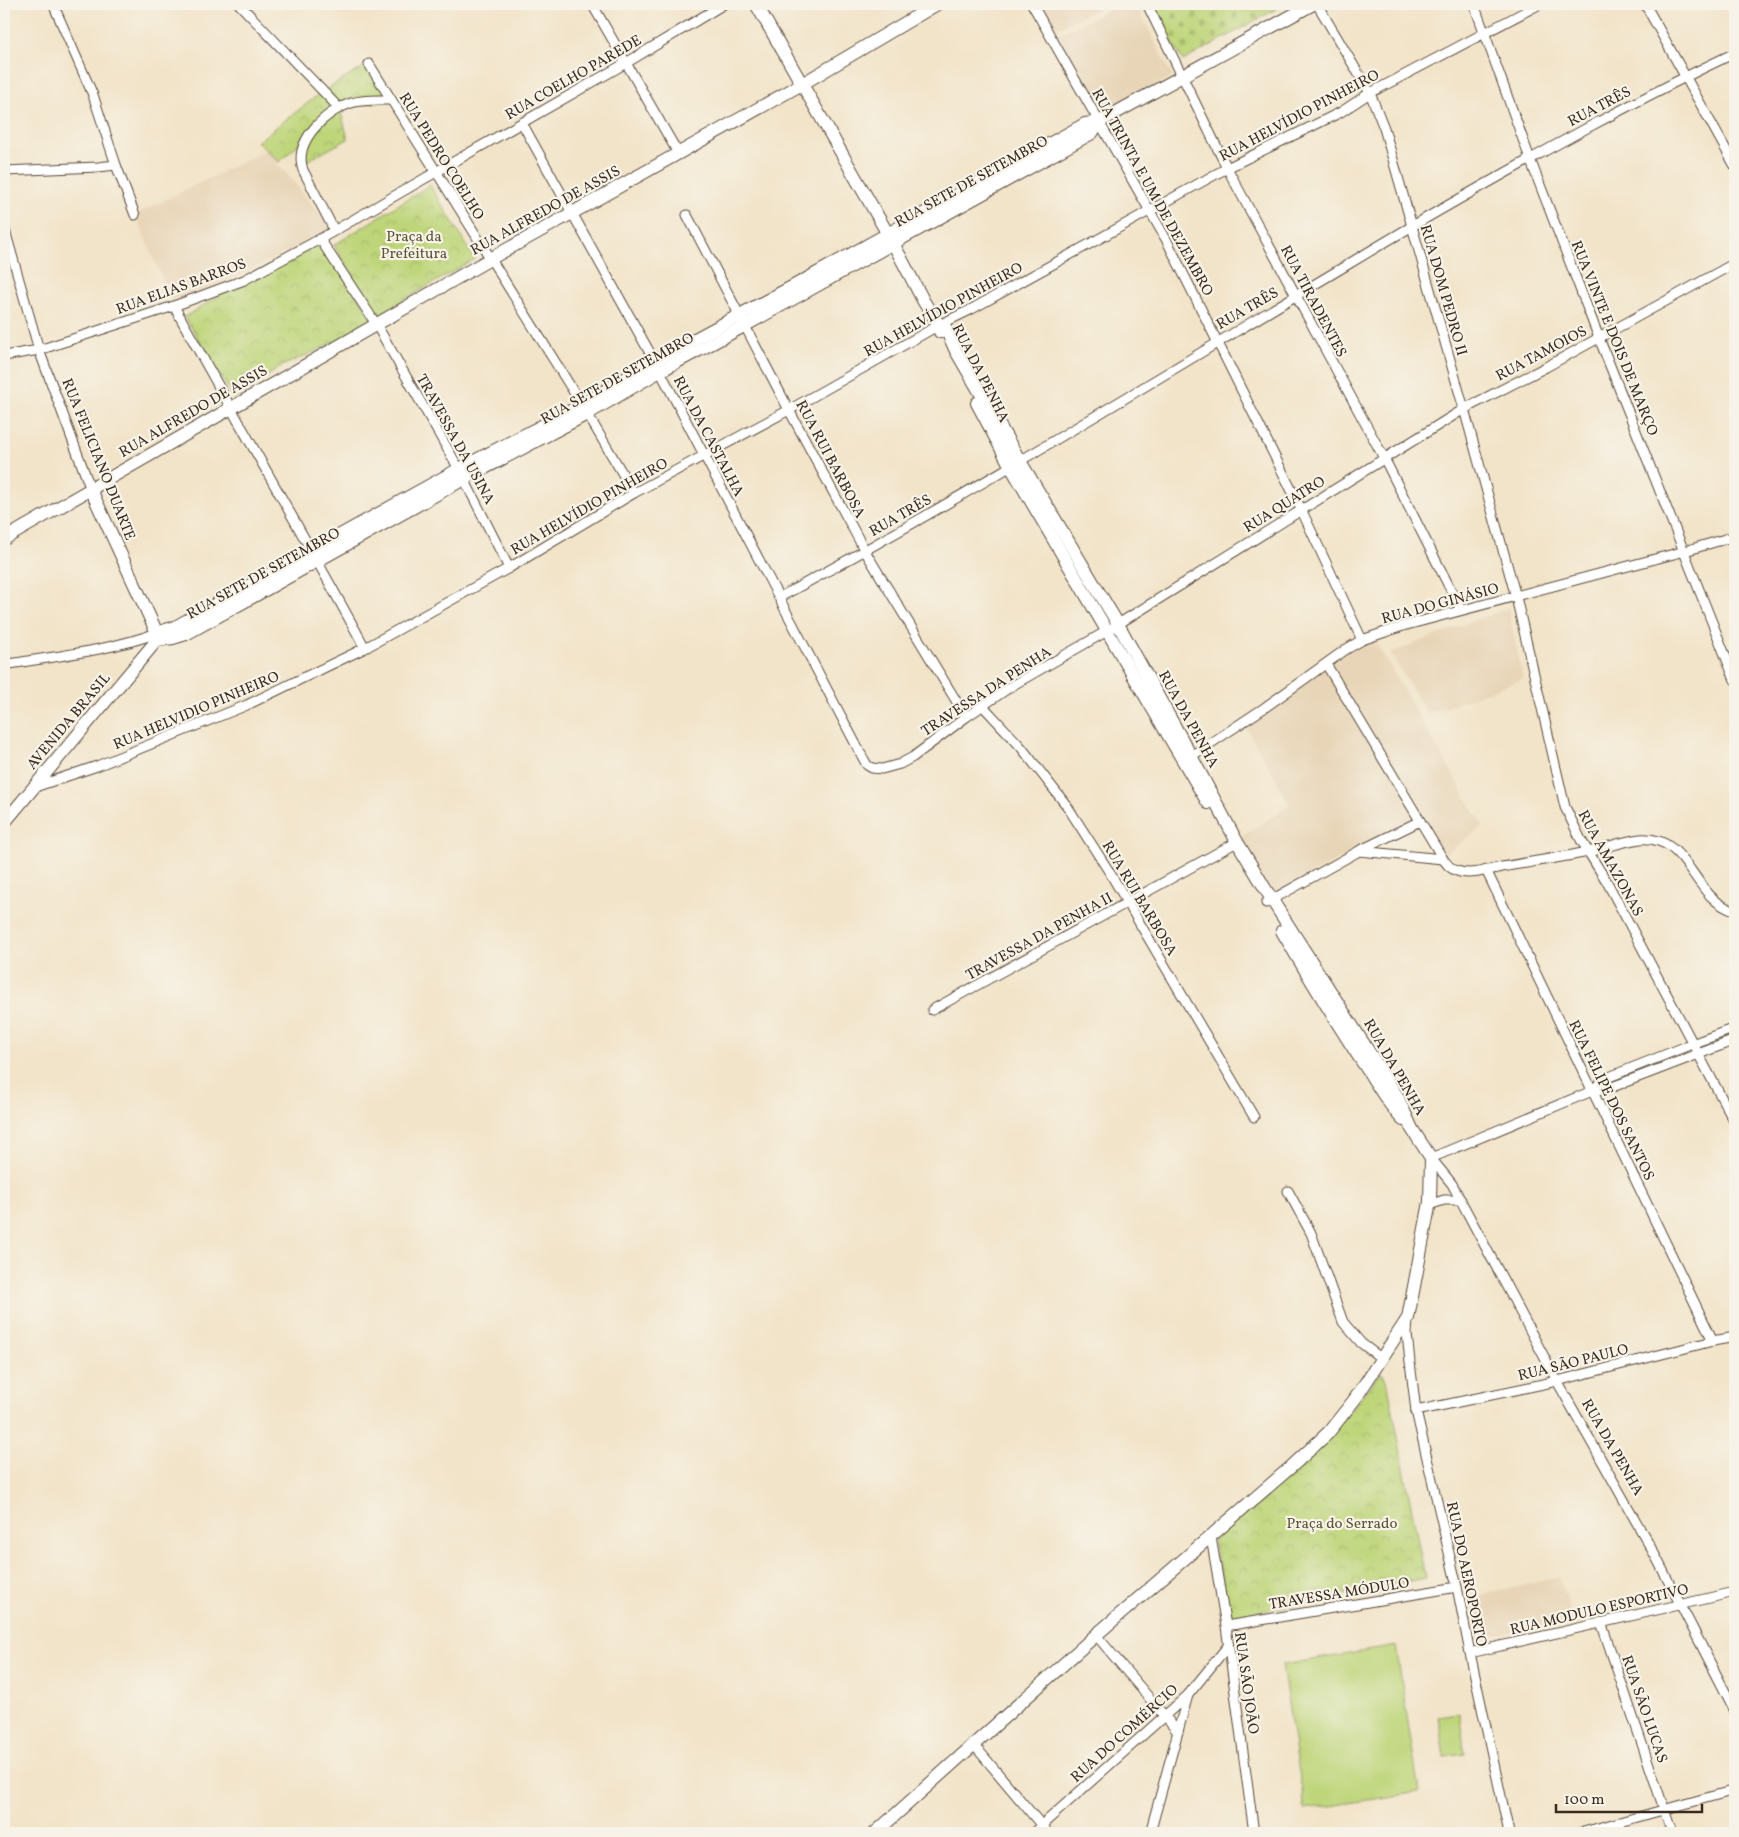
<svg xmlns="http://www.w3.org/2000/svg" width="1739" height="1837" font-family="Vollkorn,serif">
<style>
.built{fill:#e8d5b7}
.cemetery{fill:url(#cemetery-stones);stroke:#7c804c}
.park{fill:url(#park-crowns);stroke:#7c804c}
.pitch{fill:#bed579;stroke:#7c804c}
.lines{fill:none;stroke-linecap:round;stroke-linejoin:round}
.street-casing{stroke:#564638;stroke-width:11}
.secondary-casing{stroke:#564638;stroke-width:14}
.street{stroke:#fff;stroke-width:9}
.secondary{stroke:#fff;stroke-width:12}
.labels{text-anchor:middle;stroke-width:4.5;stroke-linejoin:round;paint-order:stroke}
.street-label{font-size:15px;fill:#3b2a1e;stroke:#f7f3e8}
.park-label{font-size:15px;fill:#5c5535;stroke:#f7f3e8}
</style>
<defs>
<pattern id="cemetery-stones" width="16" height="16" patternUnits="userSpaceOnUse" patternTransform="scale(1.25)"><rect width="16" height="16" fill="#bed579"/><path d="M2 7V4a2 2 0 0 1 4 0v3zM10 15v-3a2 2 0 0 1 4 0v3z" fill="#a4b768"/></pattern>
<pattern id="park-crowns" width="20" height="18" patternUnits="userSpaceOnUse" patternTransform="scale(1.25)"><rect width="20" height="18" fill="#bed579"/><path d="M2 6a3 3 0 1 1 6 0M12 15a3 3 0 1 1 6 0" fill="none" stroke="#a4b768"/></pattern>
</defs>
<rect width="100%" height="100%" fill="#f7f3e8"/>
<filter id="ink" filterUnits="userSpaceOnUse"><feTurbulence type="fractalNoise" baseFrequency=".02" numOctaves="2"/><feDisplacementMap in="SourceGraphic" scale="10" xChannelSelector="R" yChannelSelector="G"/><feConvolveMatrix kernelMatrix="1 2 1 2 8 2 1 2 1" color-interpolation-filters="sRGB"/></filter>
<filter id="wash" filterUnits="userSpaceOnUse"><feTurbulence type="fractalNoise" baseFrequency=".0096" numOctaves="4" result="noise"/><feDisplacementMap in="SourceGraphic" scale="20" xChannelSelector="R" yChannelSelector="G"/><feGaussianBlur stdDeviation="1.12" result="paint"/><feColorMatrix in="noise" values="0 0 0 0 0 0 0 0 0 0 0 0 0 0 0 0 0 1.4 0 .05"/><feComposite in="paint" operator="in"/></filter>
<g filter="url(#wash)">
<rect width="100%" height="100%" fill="#f2e4c9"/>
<g class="built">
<path d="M1041 4H1110L1054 29Z"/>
<path d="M1119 4H1135L1173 77 1101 115 1059 35Z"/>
<path d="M266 150 334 230 174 306 135 215Z"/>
<path d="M1508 608 1523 679 1427 714 1390 653Z"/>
<path d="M1372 636 1483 826 1438 859 1416 821 1269 895 1236 840 1290 805 1244 723Z"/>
<path d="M1559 1577 1572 1620 1478 1639 1469 1598Z"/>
</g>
<path class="cemetery" d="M1151 4H1285L1183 61Z"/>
<g class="park">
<path d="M369 64 391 100 340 108 348 139 301 164 303 145 331 115 279 162 257 142 322 92Z"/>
<path d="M430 185 475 259 376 316 334 245Z"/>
<path d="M320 239 376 324 284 365 234 398 185 317 244 280Z"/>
<path d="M1381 1372 1387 1380 1425 1578 1231 1617 1213 1541 1323 1445Z"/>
</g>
<g class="pitch">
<path d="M1396 1646 1419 1792 1305 1810 1282 1665Z"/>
<path d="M1459 1713 1465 1754 1444 1757 1438 1716Z"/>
</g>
</g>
<g filter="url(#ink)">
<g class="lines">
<defs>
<g id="street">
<path d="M53 4 93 95 116 165 135 215"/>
<path d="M239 4 339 108"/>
<path d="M592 4 678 153"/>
<path d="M1032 4 1167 241 1301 509 1362 640"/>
<path d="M1147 4 1227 168 1384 458 1461 610"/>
<path d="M1317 4 1370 93 1384 128 1464 409 1516 597 1565 807 1581 840 1607 882 1735 1123"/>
<path d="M1474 4 1530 159 1599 338 1735 680"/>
<path d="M1645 4 1735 166"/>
<path d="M369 64 582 405 634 493"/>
<path d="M522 123 660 371 863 758 867 765 872 768 882 769 900 764 913 757 966 717 1013 685 1107 631 1464 409 1546 367 1735 263"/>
<path d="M4 171 98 167 116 165"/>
<path d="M687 215 789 410 865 551 966 717"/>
<path d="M4 227 39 350 91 490"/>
<path d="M334 230 303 170C293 141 326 111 351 103 364 99 378 100 391 100"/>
<path d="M320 239 376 324 459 469 509 568"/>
<path d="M174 306C237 421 303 533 365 648"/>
<path d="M4 356 39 350 174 306 244 280 320 239 436 172 626 63 724 4"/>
<path d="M780 597C973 493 1159 377 1347 265 1426 217 1506 172 1587 128 1636 102 1685 76 1735 53"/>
<path d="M1326 664 1443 859C1447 864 1450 869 1457 871 1470 876 1488 870 1502 867 1530 862 1559 858 1588 852 1605 848 1623 841 1640 839 1691 835 1691 899 1735 911"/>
<path d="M4 665C55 656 108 651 157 633"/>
<path d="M983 706 1021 747 1067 806 1110 873 1254 1117"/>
<path d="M1187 759 1264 708 1345 650 1362 640 1403 626 1685 551 1735 536"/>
<path d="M35 787 97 766 247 705 365 648 509 568 634 493 789 410 939 325 970 310 1227 168 1341 112 1370 93 1540 4"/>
<path d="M1359 851 1443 859"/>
<path d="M1486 870 1713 1341"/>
<path d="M1266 903 1359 851 1420 821"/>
<path d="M932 1010 1237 842"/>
<path d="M1735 1028 1692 1044 1604 1079 1592 1091 1431 1158 1452 1184 1557 1381 1656 1557 1735 1711"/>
<path d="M1592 1091 1607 1089 1735 1040"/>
<path d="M1288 1191 1311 1233 1343 1322 1361 1343 1382 1359"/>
<path d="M1429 1205 1444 1200H1461"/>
<path d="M1408 1319 1407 1334 1410 1362 1416 1411 1457 1587 1470 1653 1509 1833"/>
<path d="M1416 1411 1557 1381 1713 1341 1735 1337"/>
<path d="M1211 1537 1226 1626 1254 1833"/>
<path d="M1601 1622 1672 1833"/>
<path d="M1226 1626 1457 1587"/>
<path d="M1096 1635 1178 1732"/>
<path d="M1470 1653 1735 1592"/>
<path d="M974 1745 1048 1833"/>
<path d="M1033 1833 1188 1695 1227 1647"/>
<path d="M1150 1833 1188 1695"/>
<path d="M1580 1833 1735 1790"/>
</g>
<g id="secondary">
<path d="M756 4 893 243 924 302 939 325 940 332"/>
<path d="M977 403 1011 467 1208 803"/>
<path d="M91 490 157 633V640"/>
<path d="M4 539 490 259 802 84 937 4"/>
<path d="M157 633 175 627 459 469 582 405 654 361 803 281 1085 124 1099 122 1313 4"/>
<path d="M157 640 173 638 186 634 464 479 587 414 660 371 744 326 1092 133 1099 122"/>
<path d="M4 823 157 640"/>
<path d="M1282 931C1309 977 1336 1022 1365 1066 1377 1084 1388 1104 1403 1120"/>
<path d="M875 1833 1096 1635 1291 1467 1328 1433 1355 1399 1408 1318 1430 1202 1431 1158 1412 1129 1397 1096 1272 900 1236 840 1191 756 1118 624 1020 461 956 351 945 327 939 325"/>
</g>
</defs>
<use href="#street" class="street-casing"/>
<use href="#secondary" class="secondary-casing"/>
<use href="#street" class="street"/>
<use href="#secondary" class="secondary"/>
</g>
</g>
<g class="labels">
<g class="street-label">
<text transform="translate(573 77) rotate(-30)" y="5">RUA COELHO PAREDE</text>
<text transform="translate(1599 106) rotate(-28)" y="5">RUA TRÊS</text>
<text transform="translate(1299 115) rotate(-28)" y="5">RUA HELVÍDIO PINHEIRO</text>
<text transform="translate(442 156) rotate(58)" y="5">RUA PEDRO COELHO</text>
<text transform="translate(971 181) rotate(-29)" y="5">RUA SETE DE SETEMBRO</text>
<text transform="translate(1153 192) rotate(61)" y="5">RUA TRINTA E UM DE DEZEMBRO</text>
<text transform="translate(545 210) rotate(-29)" y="5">RUA ALFREDO DE ASSIS</text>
<text transform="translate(181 286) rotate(-20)" y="5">RUA ELIAS BARROS</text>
<text transform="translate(1444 290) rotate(74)" y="5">RUA DOM PEDRO II</text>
<text transform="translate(1314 301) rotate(62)" y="5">RUA TIRADENTES</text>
<text transform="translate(1247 308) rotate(-30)" y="5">RUA TRÊS</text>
<text transform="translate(943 309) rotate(-29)" y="5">RUA HELVÍDIO PINHEIRO</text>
<text transform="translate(1615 338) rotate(68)" y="5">RUA VINTE E DOIS DE MARÇO</text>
<text transform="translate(1541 353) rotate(-28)" y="5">RUA TAMOIOS</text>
<text transform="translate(981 373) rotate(63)" y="5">RUA DA PENHA</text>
<text transform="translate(617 378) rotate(-29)" y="5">RUA SETE DE SETEMBRO</text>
<text transform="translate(193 411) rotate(-30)" y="5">RUA ALFREDO DE ASSIS</text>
<text transform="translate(709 436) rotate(62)" y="5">RUA DA CASTALHA</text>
<text transform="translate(456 439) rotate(61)" y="5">TRAVESSA DA USINA</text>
<text transform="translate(99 459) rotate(68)" y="5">RUA FELICIANO DUARTE</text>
<text transform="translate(831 459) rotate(62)" y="5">RUA RUI BARBOSA</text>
<text transform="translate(1284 504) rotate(-32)" y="5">RUA QUATRO</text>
<text transform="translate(589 506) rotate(-30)" y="5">RUA HELVÍDIO PINHEIRO</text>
<text transform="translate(900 515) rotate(-30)" y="5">RUA TRÊS</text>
<text transform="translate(263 573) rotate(-29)" y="5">RUA SETE DE SETEMBRO</text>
<text transform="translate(1440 603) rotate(-15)" y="5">RUA DO GINÁSIO</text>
<text transform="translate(986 691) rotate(-33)" y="5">TRAVESSA DA PENHA</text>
<text transform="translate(196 710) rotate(-23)" y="5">RUA HELVIDIO PINHEIRO</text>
<text transform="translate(1189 719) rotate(61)" y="5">RUA DA PENHA</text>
<text transform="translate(68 721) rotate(-50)" y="5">AVENIDA BRASIL</text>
<text transform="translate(1611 863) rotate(61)" y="5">RUA AMAZONAS</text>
<text transform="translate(1140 898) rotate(59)" y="5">RUA RUI BARBOSA</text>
<text transform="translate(1039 936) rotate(-29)" y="5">TRAVESSA DA PENHA II</text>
<text transform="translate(1395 1067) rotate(60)" y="5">RUA DA PENHA</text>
<text transform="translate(1612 1100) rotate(64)" y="5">RUA FELIPE DOS SANTOS</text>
<text transform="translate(1573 1362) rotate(-14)" y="5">RUA SÃO PAULO</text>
<text transform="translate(1613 1447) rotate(60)" y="5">RUA DA PENHA</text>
<text transform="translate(1467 1574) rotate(78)" y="5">RUA DO AEROPORTO</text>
<text transform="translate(1339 1593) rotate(-9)" y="5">TRAVESSA MÓDULO</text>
<text transform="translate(1599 1609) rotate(-13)" y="5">RUA MODULO ESPORTIVO</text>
<text transform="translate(1247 1683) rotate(82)" y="5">RUA SÃO JOÃO</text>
<text transform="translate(1645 1709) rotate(71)" y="5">RUA SÃO LUCAS</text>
<text transform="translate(1124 1733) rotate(-42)" y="5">RUA DO COMÉRCIO</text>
</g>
<g class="park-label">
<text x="414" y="241">Praça da<tspan x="414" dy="17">Prefeitura</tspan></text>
<text x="1342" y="1528">Praça do Serrado</text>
</g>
</g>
<rect width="1739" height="1837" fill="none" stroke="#f7f3e8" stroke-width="20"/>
<path d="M1556 1804v8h146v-8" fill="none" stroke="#3b2a1e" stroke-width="2.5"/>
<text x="1564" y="1804" font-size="15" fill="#3b2a1e" stroke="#f7f3e8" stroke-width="4" paint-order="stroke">100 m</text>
</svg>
